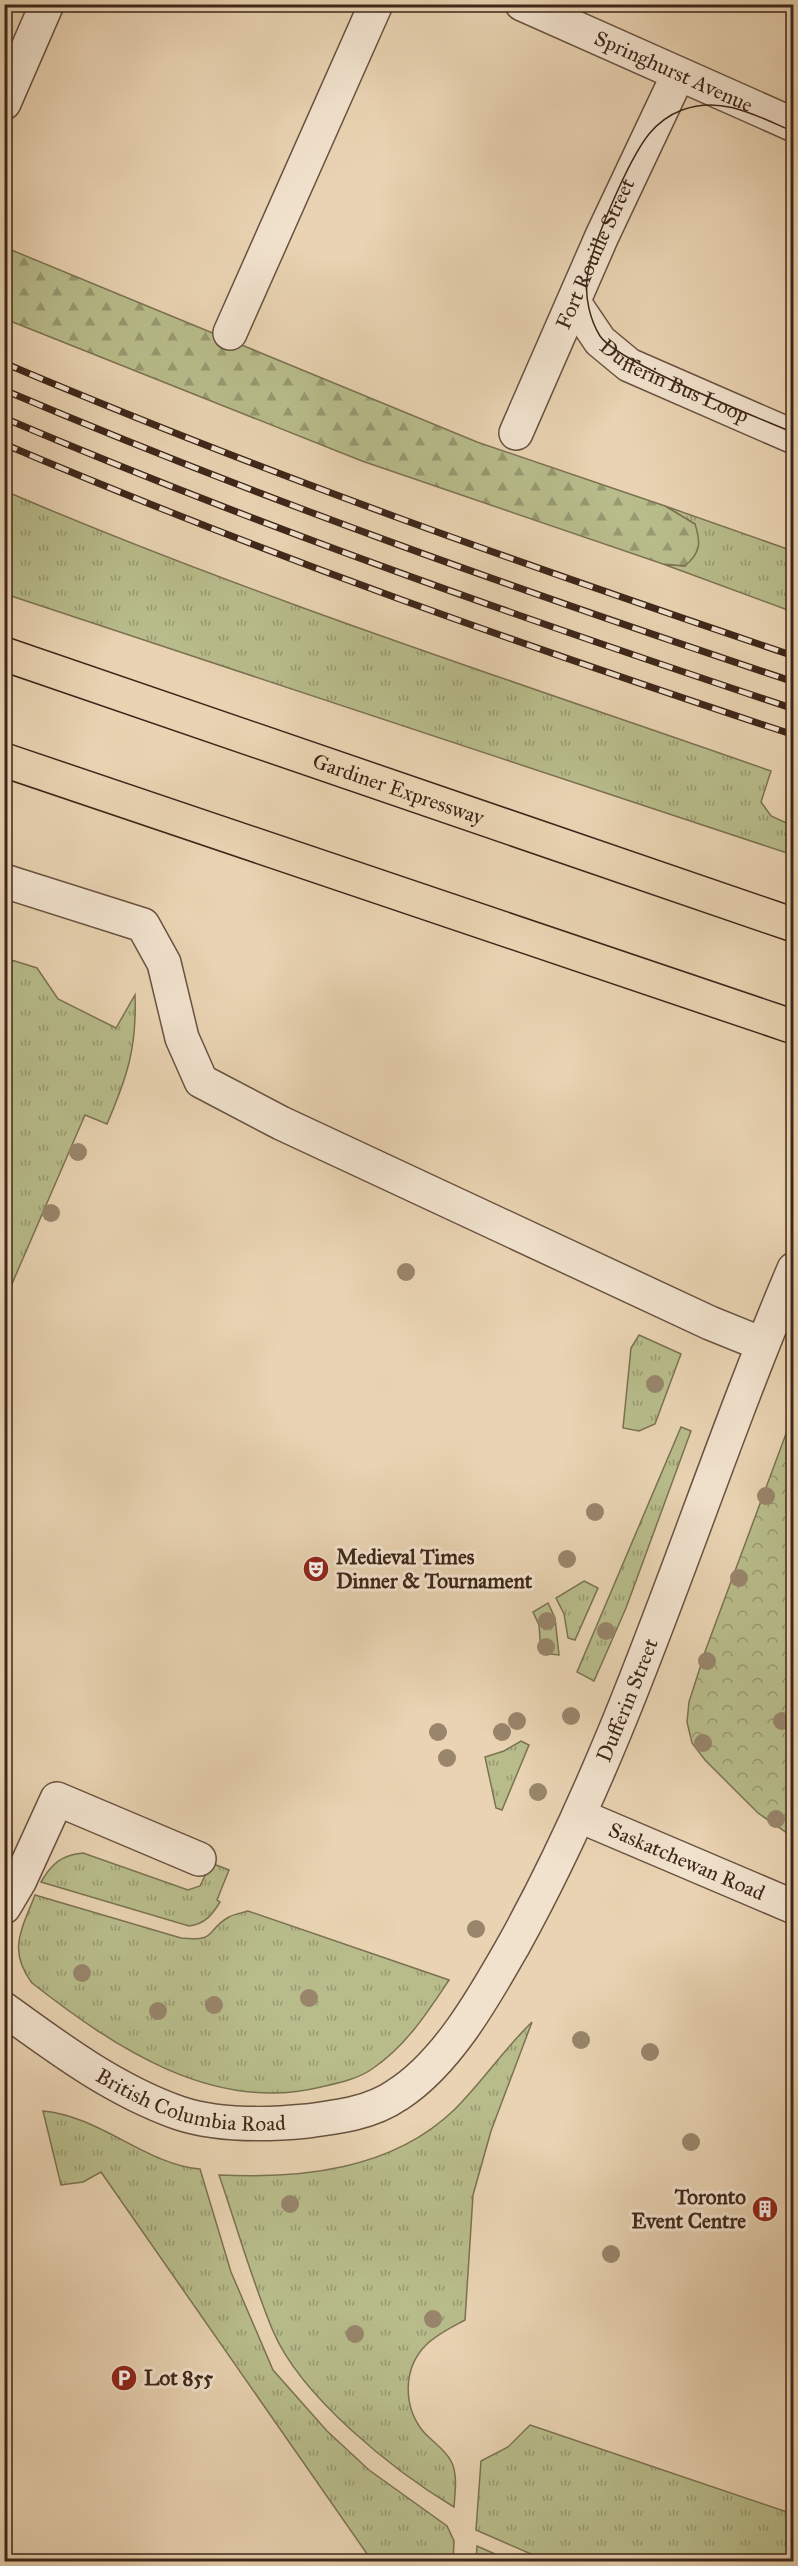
<svg xmlns="http://www.w3.org/2000/svg" width="798" height="2566" font-family="'IM FELL Great Primer',serif">
<style>
.grass{fill:url(#grass-tufts);stroke:#7b7252;stroke-width:1.5}
.forest{fill:url(#forest-firs);stroke:#7b7252;stroke-width:1.5}
.park{fill:url(#park-crowns);stroke:#7b7252;stroke-width:1.5}
.lines{fill:none;stroke-linecap:round;stroke-linejoin:round}
.minor-casing{stroke:#695240;stroke-width:36}
.highway-casing{stroke:#3e271a;stroke-width:36}
.minor{stroke:#f1e2cd;stroke-width:33}
.highway{stroke:#e9d3b2;stroke-width:33}
.tram{stroke:#3e271a;stroke-width:1.5}
.rail-casing{stroke:#3e271a;stroke-width:7}
.rail{stroke:#f1e2cd;stroke-width:4.5;stroke-dasharray:14;stroke-linecap:butt}
.tree{fill:#98856b}
.labels{text-anchor:middle;stroke-width:6;stroke-linejoin:round;paint-order:stroke}
.street-label{font-size:21px;fill:#3e271a;stroke:#f1e2cd}
.poi-label{font-size:21px;font-weight:bold;fill:#3e271a;stroke:#f1e2cd;text-anchor:start}
</style>
<defs>
<pattern id="grass-tufts" width="24" height="20" patternUnits="userSpaceOnUse" patternTransform="scale(1.5)"><rect width="24" height="20" fill="#b8bc8b"/><path d="M3 7l-1-3M5 7V3M7 7l1-3M15 17l-1-3M17 17v-4M19 17l1-3" fill="none" stroke="#979971"/></pattern>
<pattern id="forest-firs" width="22" height="20" patternUnits="userSpaceOnUse" patternTransform="scale(1.5)"><rect width="22" height="20" fill="#b8bc8b"/><path d="M5 1l3.5 6h-7zM16 11l3.5 6h-7z" fill="#979971"/></pattern>
<pattern id="park-crowns" width="20" height="18" patternUnits="userSpaceOnUse" patternTransform="scale(1.5)"><rect width="20" height="18" fill="#b8bc8b"/><path d="M2 6a3 3 0 1 1 6 0M12 15a3 3 0 1 1 6 0" fill="none" stroke="#979971"/></pattern>
</defs>
<rect width="100%" height="100%" fill="#e9d3b2"/>
<filter id="stains"><feTurbulence type="fractalNoise" baseFrequency=".00333" numOctaves="4"/><feColorMatrix values="0 0 0 0 .2 0 0 0 0 .09 0 0 0 0 .02 0 0 0 .5 -.17"/></filter>
<radialGradient id="worn" r=".72"><stop offset=".6" stop-color="#630" stop-opacity="0"/><stop offset="1" stop-color="#630" stop-opacity=".3"/></radialGradient>
<g class="grass">
<path d="M5 491C255 598 514 681 771 771L761 802 771 816 793 826V855L5 594Z"/>
<path d="M665 506 793 551V612L663 564 685 566 695 524Z"/>
<path d="M5 958 37 968 58 999 116 1028 135 995C137 1048 127 1077 107 1124L85 1115 5 1300Z"/>
<path d="M639 1335 681 1354 655 1424 639 1431 623 1428 631 1348Z"/>
<path d="M681 1427 691 1431 626 1608 594 1681 577 1672Z"/>
<path d="M584 1581 598 1588 575 1640 568 1638 564 1614 556 1598Z"/>
<path d="M548 1603 555 1618 559 1655 541 1653 539 1625 533 1612Z"/>
<path d="M521 1741 529 1745 502 1810 496 1808 485 1757 504 1751Z"/>
<path d="M5 1816 11 1820 12 1845 5 1866Z"/>
<path d="M83 1853 188 1890 200 1886 211 1863 229 1870 217 1900 220 1902C212 1915 205 1924 189 1926L41 1882C52 1863 62 1855 83 1853Z"/>
<path d="M35 1895 181 1938C219 1942 205 1930 229 1917 234 1914 242 1913 248 1911L449 1980C427 2013 406 2046 372 2069 358 2079 338 2083 321 2087 213 2114 114 2047 32 1983 7 1950 22 1929 35 1895Z"/>
<path d="M532 2022 491 2131 473 2195 465 2320C452 2327 437 2334 426 2345 403 2368 403 2405 422 2430 431 2441 445 2449 451 2461 458 2474 455 2492 454 2507 394 2471 301 2397 273 2331 252 2281 237 2227 219 2175 300 2179 392 2170 454 2110 482 2082 504 2049 532 2022Z"/>
<path d="M43 2111C100 2116 147 2165 200 2169L231 2272 273 2370 327 2431 369 2470 447 2526 454 2541 453 2561H372L101 2172 83 2182 61 2185Z"/>
<path d="M530 2425 793 2514V2561H547L476 2530 481 2461 508 2447Z"/>
<path d="M477 2546 511 2561H476Z"/>
</g>
<path class="forest" d="M4 247 477 442 665 506 695 524C701 543 701 552 685 566L663 564 362 461 5 319Z"/>
<path class="park" d="M793 1415V1837L758 1813 705 1760 692 1743 687 1722 689 1702 706 1649Z"/>
<g class="lines">
<defs>
<g id="minor">
<path id="s1" d="M522 4 794 125"/>
<path d="M4 103 47 4"/>
<path id="s2" d="M575 304 600 341 629 365 794 437"/>
<path d="M230 333 376 4"/>
<path id="s3" d="M516 433 602 236 678 75"/>
<path d="M4 881 143 925 164 963 182 1038 201 1081 281 1123 710 1323 762 1344"/>
<path id="s4" d="M580 1816 794 1907"/>
<path d="M4 1907 20 1880 57 1799 199 1859"/>
<path id="s5" d="M4 2009C59 2049 114 2090 179 2113 218 2126 266 2125 307 2121 338 2117 371 2113 397 2095 447 2063 484 1997 513 1946 632 1732 698 1494 794 1269"/>
</g>
<g id="highway">
<path id="s6" d="M4 654 794 925"/>
<path d="M4 760 794 1027"/>
</g>
</defs>
<use href="#minor" class="minor-casing"/>
<use href="#highway" class="highway-casing"/>
<use href="#minor" class="minor"/>
<use href="#highway" class="highway"/>
<path class="tram" d="M794 132C757 116 722 95 682 110 669 115 658 123 649 134 629 159 590 248 587 279 585 298 590 320 600 336 618 363 757 417 794 433"/>
<defs>
<g id="rail">
<path d="M4 363C263 473 527 566 794 656"/>
<path d="M4 390C263 500 527 593 794 682"/>
<path d="M4 418C263 528 527 620 794 709"/>
<path d="M4 444C263 554 527 647 794 735"/>
</g>
</defs>
<use href="#rail" class="rail-casing"/>
<use href="#rail" class="rail"/>
</g>
<g class="tree">
<circle cx="78" cy="1152" r="9"/>
<circle cx="51" cy="1213" r="9"/>
<circle cx="406" cy="1272" r="9"/>
<circle cx="655" cy="1384" r="9"/>
<circle cx="766" cy="1496" r="9"/>
<circle cx="595" cy="1512" r="9"/>
<circle cx="567" cy="1559" r="9"/>
<circle cx="739" cy="1578" r="9"/>
<circle cx="547" cy="1621" r="9"/>
<circle cx="606" cy="1631" r="9"/>
<circle cx="546" cy="1647" r="9"/>
<circle cx="707" cy="1661" r="9"/>
<circle cx="571" cy="1716" r="9"/>
<circle cx="517" cy="1721" r="9"/>
<circle cx="782" cy="1721" r="9"/>
<circle cx="438" cy="1732" r="9"/>
<circle cx="502" cy="1732" r="9"/>
<circle cx="703" cy="1743" r="9"/>
<circle cx="447" cy="1758" r="9"/>
<circle cx="538" cy="1792" r="9"/>
<circle cx="776" cy="1819" r="9"/>
<circle cx="476" cy="1929" r="9"/>
<circle cx="82" cy="1973" r="9"/>
<circle cx="309" cy="1998" r="9"/>
<circle cx="214" cy="2005" r="9"/>
<circle cx="158" cy="2011" r="9"/>
<circle cx="581" cy="2040" r="9"/>
<circle cx="650" cy="2052" r="9"/>
<circle cx="691" cy="2142" r="9"/>
<circle cx="290" cy="2204" r="9"/>
<circle cx="611" cy="2254" r="9"/>
<circle cx="433" cy="2319" r="9"/>
<circle cx="355" cy="2334" r="9"/>
</g>
<defs>
<symbol id="theatre-disc" viewBox="-11 -11 22 22"><circle r="9.5" fill="#8f2418" stroke="#f1e2cd"/><path d="M-5-5.5Q0-4 5-5.5V0Q5 5 0 6Q-5 5-5 0ZM-3.3-2.5H-1v1.5H-3.3ZM1-2.5H3.3v1.5H1ZM-2.8 1Q0 5.5 2.8 1Z" fill="#fff"/></symbol>
<symbol id="building-disc" viewBox="-11 -11 22 22"><circle r="9.5" fill="#8f2418" stroke="#f1e2cd"/><path d="M-4-6H4V6H1V3H-1V6H-4ZM-2.5-4.3h1.7v1.8h-1.7ZM.8-4.3h1.7v1.8H.8ZM-2.5-1h1.7V.8h-1.7ZM.8-1h1.7V.8H.8Z" fill="#fff"/></symbol>
<symbol id="parking-disc" viewBox="-11 -11 22 22"><circle r="9.5" fill="#8f2418" stroke="#f1e2cd"/><path d="M-3.5-5.5H1a3.5 3.5 0 0 1 0 7H-1V5.5H-3.5ZM-1-3.4V-.6H.8a1.4 1.4 0 0 0 0-2.8Z" fill="#fff"/></symbol>
</defs>
<g fill-rule="evenodd">
<use href="#theatre-disc" x="301" y="1554" width="30" height="30"/>
<use href="#building-disc" x="750" y="2194" width="30" height="30"/>
<use href="#parking-disc" x="109" y="2363" width="30" height="30"/>
</g>
<g class="labels">
<g class="street-label">
<text dy="7" stroke="none"><textPath href="#s1" startOffset="166">Springhurst Avenue</textPath></text>
<text dy="7" stroke="none"><textPath href="#s3" startOffset="196">Fort Rouille Street</textPath></text>
<text dy="7" stroke="none"><textPath href="#s2" startOffset="130">Dufferin Bus Loop</textPath></text>
<text dy="7" stroke="none"><textPath href="#s6" startOffset="417">Gardiner Expressway</textPath></text>
<text dy="7" stroke="none"><textPath href="#s5" startOffset="890">Dufferin Street</textPath></text>
<text dy="7" stroke="none"><textPath href="#s4" startOffset="116">Saskatchewan Road</textPath></text>
<text dy="7" stroke="none"><textPath href="#s5" startOffset="213">British Columbia Road</textPath></text>
</g>
<g class="poi-label">
<text x="336" y="1564">Medieval Times<tspan x="336" dy="24">Dinner &amp; Tournament</tspan></text>
<text x="746" y="2204" text-anchor="end">Toronto<tspan x="746" dy="24">Event Centre</tspan></text>
<text x="144" y="2385">Lot 855</text>
</g>
</g>
<rect width="798" height="2566" fill="none" stroke="#e9d3b2" stroke-width="24"/>
<rect x="6" y="6" width="786" height="2554" fill="none" stroke="#3e271a" stroke-width="3"/>
<rect x="12" y="12" width="774" height="2542" fill="none" stroke="#3e271a" stroke-width="1.5"/>
<rect width="100%" height="100%" filter="url(#stains)"/>
<rect width="100%" height="100%" fill="url(#worn)"/>
</svg>
